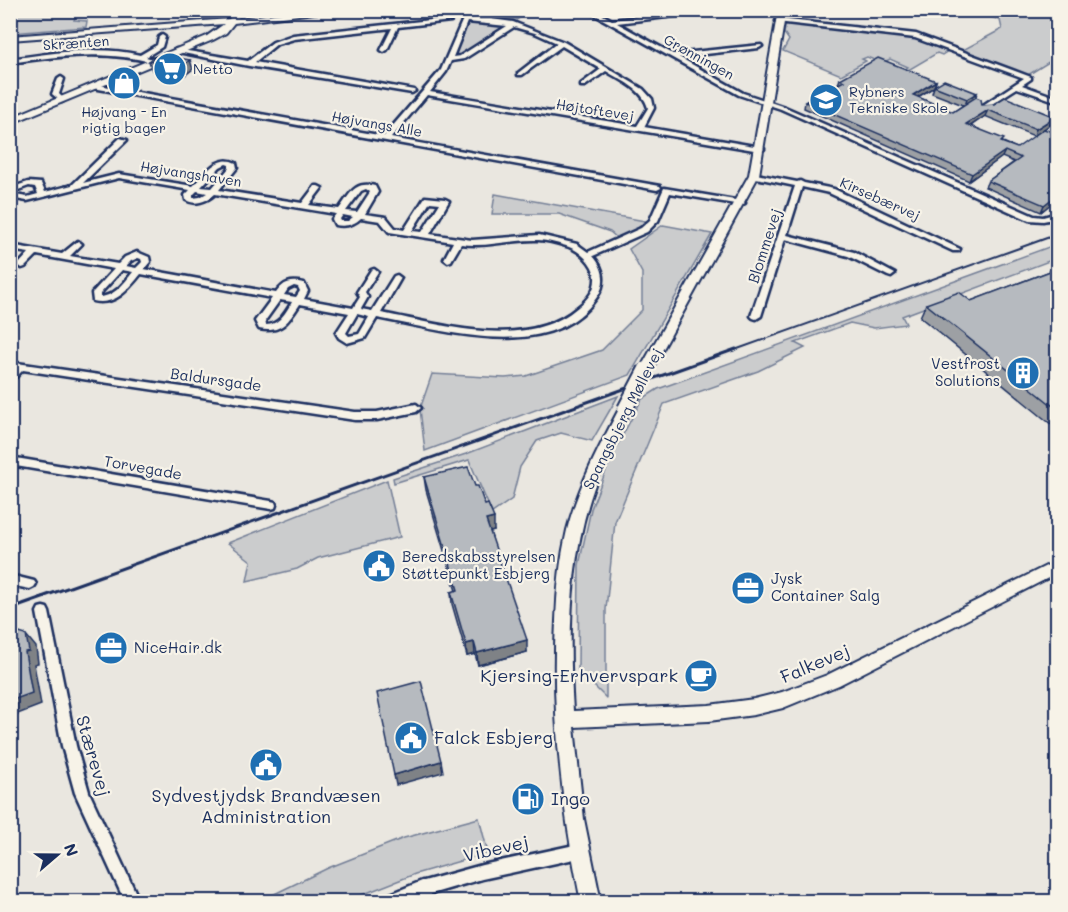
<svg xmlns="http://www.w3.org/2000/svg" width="1068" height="912" font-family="Mali,sans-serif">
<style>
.green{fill:#cbcccd;stroke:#737e96;stroke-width:1.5}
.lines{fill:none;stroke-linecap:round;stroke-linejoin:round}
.street-casing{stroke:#1b2f5e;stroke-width:5}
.secondary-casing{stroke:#1b2f5e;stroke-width:4}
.street{fill:#f7f3e8;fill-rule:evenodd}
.secondary{fill:#f7f3e8;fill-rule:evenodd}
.rail-far2{stroke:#1b2f5e;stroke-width:2}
.rail-far1{stroke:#1b2f5e;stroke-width:3}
.rail{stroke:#1b2f5e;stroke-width:4}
.secondary-bridge-casing{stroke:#1b2f5e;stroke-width:18;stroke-linecap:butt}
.secondary-bridge{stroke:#f7f3e8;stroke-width:14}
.wall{fill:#9da0a4;stroke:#1b2f5e;stroke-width:1.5;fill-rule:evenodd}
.shaded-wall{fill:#7f8286;stroke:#1b2f5e;stroke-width:1.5}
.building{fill:#b6babf;stroke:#1b2f5e;stroke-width:1.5}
.labels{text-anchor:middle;stroke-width:4.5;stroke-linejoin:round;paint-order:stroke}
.far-street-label{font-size:14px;fill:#1b2f5e;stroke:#f7f3e8}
.far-poi-label{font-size:14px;fill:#1b2f5e;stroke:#f7f3e8;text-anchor:start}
.street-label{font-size:15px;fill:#1b2f5e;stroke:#f7f3e8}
.poi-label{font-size:15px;fill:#1b2f5e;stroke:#f7f3e8;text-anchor:start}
.near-street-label{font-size:18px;fill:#1b2f5e;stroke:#f7f3e8}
.near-poi-label{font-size:18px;fill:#1b2f5e;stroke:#f7f3e8;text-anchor:start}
</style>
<rect width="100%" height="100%" fill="#eae7e0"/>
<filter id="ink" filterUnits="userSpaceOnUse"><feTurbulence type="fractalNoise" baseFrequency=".0167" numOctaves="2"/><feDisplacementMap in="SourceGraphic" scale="12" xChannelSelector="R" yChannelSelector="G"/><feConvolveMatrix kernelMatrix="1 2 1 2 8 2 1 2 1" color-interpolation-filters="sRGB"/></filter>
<g filter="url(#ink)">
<g class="green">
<path d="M11 10 78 11 74 20 87 21 86 27 11 33Z"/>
<path d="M463 11H532L516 20 465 17Z"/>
<path d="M973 11H1057V57L1028 75 961 51 1002 29 1000 20Z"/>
<path d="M475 21 506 26 458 57 453 58 468 22Z"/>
<path d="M786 23 915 39 948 51 942 55 937 53 905 72 902 71 908 67 890 59 882 63 867 57 862 59 866 61 841 75 783 51 789 40 784 33Z"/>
<path d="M495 194 645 221 636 230 617 238 610 232 559 214H492Z"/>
<path d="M663 225 712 234 630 375 425 451 420 409 432 374 505 378 526 376 602 350 642 310V273L629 249Z"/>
<path d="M1057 244V258L902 316 906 324 874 328 850 323 795 343 805 348 758 371 664 404 615 522 606 609V698L578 670 579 565 591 509 612 455 642 399 658 389Z"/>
<path d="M618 396 592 441 561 433 537 441 520 467 512 499 492 513 469 460 394 483 393 478 466 454Z"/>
<path d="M387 480 400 537 318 558 297 569 247 581 251 561 228 543Z"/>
<path d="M479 818 488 853 415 874 346 901H260L328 868 404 838Z"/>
</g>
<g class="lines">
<defs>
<g id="street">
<path d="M586 10H594L612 20 701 10H725L617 23 673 54 761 45 762 46 759 48 679 57 743 93 785 107 1034 216 1043 217 1058 213V218L1043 221 1029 220 781 109 739 95Z"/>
<path d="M449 18 451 19V21L398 27 387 50 384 52 381 50 392 28 294 39 277 44 255 62 414 90 415 91 412 93 249 66 173 51 176 49 248 61 273 42 293 35Z"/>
<path d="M463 19H491L513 22 564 42 643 89 652 99 654 108 644 127 760 147 764 149 760 151 427 95 391 138 660 186 661 188 657 190 93 88 90 86 93 84 384 136 441 70ZM467 22 507 26 460 56 453 57ZM514 27 535 33 557 43 518 73V75H522L562 46 601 69 581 84V86H585L606 71C622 81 643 89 648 108L637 126 430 92 446 72 451 61 464 59Z"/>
<path d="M779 19 916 34 1031 77V79L1022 85 1058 98V102L1017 88 984 109H980V107L1024 78 915 38 777 22 776 21Z"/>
<path d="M162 35 165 37 162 47 146 57 156 60V62L154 63C106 50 59 56 10 63V59C53 53 98 45 140 55L157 45 159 37Z"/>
<path d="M61 77 64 79 59 94 65 100 62 102 52 94 58 79Z"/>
<path d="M120 138 127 140 83 183 119 174 193 186C205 174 218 153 236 163L237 168 219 190 302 203 315 186H318L322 188 309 205 339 209C350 195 354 180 375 186L378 192 365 214 386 217 395 228 404 230 425 197 445 199 449 201 430 234 472 240 539 235 577 244 588 252 641 228 650 220 664 188 741 201 745 203 741 205 670 193 658 221 647 232 593 256C604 268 607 283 597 297 552 365 442 330 377 318L365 338 347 343 339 338 336 333 349 313 300 304C289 321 281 334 259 329L255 321 272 298 141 274C128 290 115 306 93 301L92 293 114 269 37 255 25 267 22 268 18 265 29 253 10 250V245L62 254 78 241 82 244 70 256 118 264 125 257 137 252 149 257 150 262 144 269 276 293C284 282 290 280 304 283L308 291 304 299 353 308 360 297 357 292 371 270 374 269 378 272 365 292 368 297 361 309 372 311 394 276 397 275 401 278 381 313C441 324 526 352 578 307 588 299 596 290 595 276 593 263 581 252 569 247 560 244 547 240 538 240 512 239 486 248 461 244L451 261 448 262 444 259 453 242 389 232 380 221 361 218C354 225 345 227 335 225L332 219 336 214 215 194C207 201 195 206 186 200L185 195 190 190 119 178 27 201 10 198V194L27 197 38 194 35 187 29 186 10 193V188L28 182 41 183 45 192 72 185ZM226 164 229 165V168L212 188 201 187 220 167ZM366 189 370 192 357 212 346 211 361 191ZM197 191 207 193 200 197 193 198V195ZM430 202 440 203 422 232 412 231ZM343 215 353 217 348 221H341L340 219ZM138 258 141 259 142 262 136 268 126 266 131 261ZM122 270 133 272C124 283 115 296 100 297V294ZM294 286 298 287 300 291 296 297 284 295 288 289ZM280 300 292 302C286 312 279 325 266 325L265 321ZM357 314 369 317 359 334 349 336 346 333Z"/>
<path d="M751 173 797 182 800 181 804 183 834 189 960 249 959 251H953L829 193 802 187 787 235 854 252 895 274 891 277 888 276 848 256 785 239 761 316 756 319 753 318 751 316 795 186 751 177Z"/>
<path d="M10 362 355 412H377L416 404 421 408 416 412 377 420H355L23 370 13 380 10 381V371L13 369 10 368Z"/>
<path d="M10 457 271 501 275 502 276 505 275 508 271 509 10 465Z"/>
<path d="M10 575 34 581 36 584 34 587 30 589 10 585Z"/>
<path d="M43 607 47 608 49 612 76 746 89 792 140 902H125L75 793 62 746 37 612 39 608Z"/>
<path d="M579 844 584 846 586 851 584 856 579 858 482 879 431 894 432 902H417V899L409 902H381L383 897 422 881H424L482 865Z"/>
</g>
<g id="secondary">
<path d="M236 10H244L238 18 309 10H338L234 23 226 33 213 40 10 124V118L207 36 224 24 10 40V36L229 19Z"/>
<path d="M778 10H786L759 175 652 369 650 372H642L640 369 749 175Z"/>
<path d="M625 404 631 409C620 432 607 455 597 479 569 553 568 633 573 711L709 705 754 699 782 692 827 675 1058 560V573L839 685 783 708 754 715 709 721 574 727 584 819 601 902H581C562 809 551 715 556 621 557 590 560 560 567 530 578 487 598 449 619 409Z"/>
</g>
</defs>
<use href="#street" class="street-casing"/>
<use href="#secondary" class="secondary-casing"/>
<use href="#street" class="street"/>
<use href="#secondary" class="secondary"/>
<path class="rail-far2" d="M732 351 1058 234"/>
<path class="rail-far1" d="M39 598 736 349"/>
<path class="rail" d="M10 609 44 597"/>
<defs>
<path id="secondary-bridge" d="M625 409 646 369"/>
</defs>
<use href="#secondary-bridge" class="secondary-bridge-casing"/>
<use href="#secondary-bridge" class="secondary-bridge"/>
</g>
<g class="wall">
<path d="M159 55 193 69 185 75 152 70 149 61Z"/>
<path d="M840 79 936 81 935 86 976 97 982 105 1052 123 1034 136 985 116 971 126 1003 142 1017 148 1058 198 1041 212 985 187 988 181 1014 162 1002 157 969 181 804 108 805 102 838 84ZM934 87 932 93 963 105 953 112 918 97Z"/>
<path d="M1058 268V430L920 317 926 304 971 301Z"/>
<path d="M424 477 475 486 494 531 490 532 527 652 478 665 475 654 467 656 452 604 451 592 456 591 426 490Z"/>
</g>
<g class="shaded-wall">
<path d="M190 60 193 69 185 75 182 66Z"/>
<path d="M936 81 934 87 911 101 913 95Z"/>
<path d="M977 93 975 99 965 106 967 99Z"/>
<path d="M988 110 985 116 964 130 966 124Z"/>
<path d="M1055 117 1052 123 1034 136 1036 129Z"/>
<path d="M1005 151 1002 157 969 181 972 174Z"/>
<path d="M1058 194V198L1041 212 1044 205Z"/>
<path d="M494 518V531L487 533 486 520Z"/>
<path d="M26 635 36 647 38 663 34 664 41 705 10 717V701L25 652Z"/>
<path d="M527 640V652L478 665 477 653Z"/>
<path d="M474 642 475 654 467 656 466 644Z"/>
<path d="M441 761 443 772 396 785 394 775Z"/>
</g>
<g class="building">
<path d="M159 55 190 60 182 66 149 61Z"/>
<path d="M878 58 936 81 913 95 953 112 976 97 981 99 982 105 994 104 1005 97 1055 117 1036 129 988 110 966 124 1004 139 1001 142 1017 148 1044 129 1058 134V194L1044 205 988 181 1021 158 1005 151 972 174 805 102 844 81 840 79Z"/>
<path d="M944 80 977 93 967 99 934 86Z"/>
<path d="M1058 268V410L926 304 959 292 971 301Z"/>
<path d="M468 467 475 486H478L485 505 488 504 494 518 486 520 527 640 477 653 474 642 466 644 451 592 458 590 424 477Z"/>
<path d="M16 632 26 635 29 651 25 652 32 693 10 701V634Z"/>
<path d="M421 681 441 761 394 775 377 693Z"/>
</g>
</g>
<defs>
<symbol id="supermarket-disc" viewBox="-11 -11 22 22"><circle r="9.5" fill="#1f6fb2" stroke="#f7f3e8"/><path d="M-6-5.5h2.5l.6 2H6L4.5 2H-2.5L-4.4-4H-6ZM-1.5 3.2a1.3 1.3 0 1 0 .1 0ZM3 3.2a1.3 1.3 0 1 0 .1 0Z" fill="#fff"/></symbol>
<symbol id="shop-disc" viewBox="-11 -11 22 22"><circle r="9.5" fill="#1f6fb2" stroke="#f7f3e8"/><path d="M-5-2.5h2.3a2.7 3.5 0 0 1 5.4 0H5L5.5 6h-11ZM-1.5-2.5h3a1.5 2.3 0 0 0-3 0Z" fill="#fff"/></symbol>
<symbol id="school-disc" viewBox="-11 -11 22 22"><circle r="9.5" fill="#1f6fb2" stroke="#f7f3e8"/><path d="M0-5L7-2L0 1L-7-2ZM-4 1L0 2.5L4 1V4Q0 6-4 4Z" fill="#fff"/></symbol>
<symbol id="building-disc" viewBox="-11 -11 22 22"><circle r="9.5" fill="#1f6fb2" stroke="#f7f3e8"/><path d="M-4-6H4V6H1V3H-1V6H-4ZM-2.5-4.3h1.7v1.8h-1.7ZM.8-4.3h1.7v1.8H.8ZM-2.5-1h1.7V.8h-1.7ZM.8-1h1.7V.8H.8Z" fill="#fff"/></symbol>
<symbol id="civic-disc" viewBox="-11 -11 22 22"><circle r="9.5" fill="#1f6fb2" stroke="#f7f3e8"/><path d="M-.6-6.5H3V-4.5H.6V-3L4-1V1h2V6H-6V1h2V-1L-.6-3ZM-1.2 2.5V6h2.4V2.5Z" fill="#fff"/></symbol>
<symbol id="office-disc" viewBox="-11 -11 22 22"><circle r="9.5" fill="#1f6fb2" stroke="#f7f3e8"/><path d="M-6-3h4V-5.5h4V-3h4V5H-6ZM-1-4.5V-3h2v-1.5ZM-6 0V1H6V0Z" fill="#fff"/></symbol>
<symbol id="cafe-disc" viewBox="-11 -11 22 22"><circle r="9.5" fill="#1f6fb2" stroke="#f7f3e8"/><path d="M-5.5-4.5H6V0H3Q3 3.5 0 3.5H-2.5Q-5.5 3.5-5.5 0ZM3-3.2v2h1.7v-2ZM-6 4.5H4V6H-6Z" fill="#fff"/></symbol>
<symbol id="fuel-disc" viewBox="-11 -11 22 22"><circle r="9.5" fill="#1f6fb2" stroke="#f7f3e8"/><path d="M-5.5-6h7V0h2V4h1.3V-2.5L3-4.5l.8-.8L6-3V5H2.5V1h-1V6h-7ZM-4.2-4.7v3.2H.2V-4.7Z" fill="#fff"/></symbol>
</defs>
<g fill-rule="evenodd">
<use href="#supermarket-disc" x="151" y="50" width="38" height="38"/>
<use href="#shop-disc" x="105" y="64" width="38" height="38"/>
<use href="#school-disc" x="807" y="81" width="38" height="38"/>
<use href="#building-disc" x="1004" y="354" width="38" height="38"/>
<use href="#civic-disc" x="360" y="547" width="38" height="38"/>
<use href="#office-disc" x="729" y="569" width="38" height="38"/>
<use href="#office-disc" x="92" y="629" width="38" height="38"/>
<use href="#cafe-disc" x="682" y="657" width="38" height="38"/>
<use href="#civic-disc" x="392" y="719" width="38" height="38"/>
<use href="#civic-disc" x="247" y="746" width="38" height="38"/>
<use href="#fuel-disc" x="509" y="780" width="38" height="38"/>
</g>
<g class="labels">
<g class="far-street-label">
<text transform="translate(76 43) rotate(-4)" y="5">Skrænten</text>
<text transform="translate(699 57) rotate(29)" y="5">Grønningen</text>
<text transform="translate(595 110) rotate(9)" y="5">Højtoftevej</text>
<text transform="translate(377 124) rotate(10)" y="5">Højvangs Alle</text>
<text transform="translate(191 174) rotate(9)" y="5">Højvangshaven</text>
<text transform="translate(880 199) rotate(24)" y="5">Kirsebærvej</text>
</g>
<g class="far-poi-label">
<text x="193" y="74">Netto</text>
<text x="849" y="97">Rybners<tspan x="849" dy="16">Tekniske Skole</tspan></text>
<text x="124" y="117" text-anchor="middle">Højvang - En<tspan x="124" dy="16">rigtig bager</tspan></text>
</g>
<g class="street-label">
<text transform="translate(765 246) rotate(-72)" y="5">Blommevej</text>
<text transform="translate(216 380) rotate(8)" y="5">Baldursgade</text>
<text transform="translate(623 419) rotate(-63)" y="5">Spangsbjerg Møllevej</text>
<text transform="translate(143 468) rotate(10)" y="5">Torvegade</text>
</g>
<g class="poi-label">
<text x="1000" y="369" text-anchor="end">Vestfrost<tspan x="1000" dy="17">Solutions</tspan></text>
<text x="402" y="562">Beredskabsstyrelsen<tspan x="402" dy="17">Støttepunkt Esbjerg</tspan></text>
<text x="771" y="584">Jysk<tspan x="771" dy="17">Container Salg</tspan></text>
<text x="134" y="653">NiceHair.dk</text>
</g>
<g class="near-street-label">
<text transform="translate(815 664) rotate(-23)" y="6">Falkevej</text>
<text transform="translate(93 756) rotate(74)" y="6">Stærevej</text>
<text transform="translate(496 849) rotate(-13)" y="6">Vibevej</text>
</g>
<g class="near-poi-label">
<text x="678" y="682" text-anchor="end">Kjersing-Erhvervspark</text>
<text x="434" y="744">Falck Esbjerg</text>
<text x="266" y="802" text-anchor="middle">Sydvestjydsk Brandvæsen<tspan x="266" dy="21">Administration</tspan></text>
<text x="551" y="805">Ingo</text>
</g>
</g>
<rect width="1068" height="912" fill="none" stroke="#f7f3e8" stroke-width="36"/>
<rect x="18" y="18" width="1032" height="876" fill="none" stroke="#1b2f5e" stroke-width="2" filter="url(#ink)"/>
<g transform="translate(57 855) rotate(70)" stroke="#f7f3e8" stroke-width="4.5" paint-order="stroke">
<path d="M0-4.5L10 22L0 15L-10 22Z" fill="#1b2f5e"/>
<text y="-9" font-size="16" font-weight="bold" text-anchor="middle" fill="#1b2f5e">N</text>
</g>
</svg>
